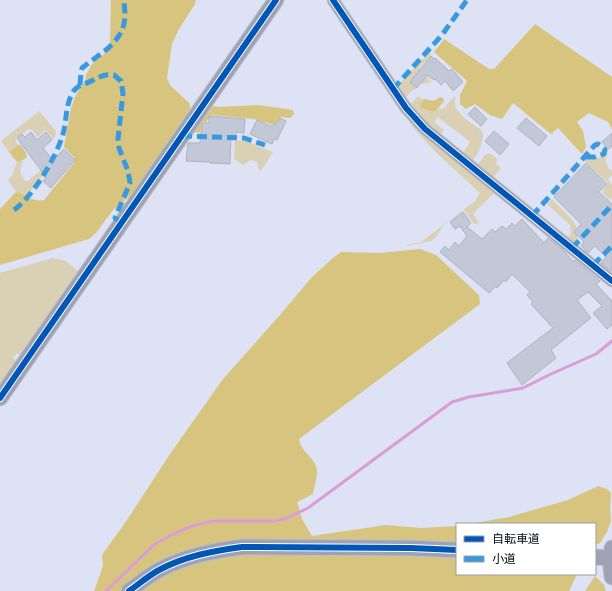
<svg xmlns="http://www.w3.org/2000/svg" width="612" height="591" font-family="'Varela Round','Noto Sans JP',sans-serif">
<style>
.green{fill:#dad1b4}
.forest{fill:#d7c57f}
.lines{fill:none;stroke-linecap:round;stroke-linejoin:round}
.stream{stroke:#db9dd8;stroke-width:3}
.building{fill:#c3c8d7;stroke:#aeb2c1}
.street-casing{stroke:#bcc0cf;stroke-width:13}
.secondary-casing{stroke:#bcc0cf;stroke-width:17}
.street{stroke:#9fa3b3;stroke-width:11}
.secondary{stroke:#9da2b4;stroke-width:15}
.quiet{stroke:#3999df;stroke-width:5;stroke-dasharray:10 5;stroke-linecap:butt}
.cycleway-casing{stroke:#fff;stroke-width:8}
.cycleway{stroke:#0057b8;stroke-width:6}
</style>
<rect width="100%" height="100%" fill="#dde2f4"/>
<g class="green">
<path d="M431 51V55L419 68 432 82 423 84 414 77 410 82 417 88 410 92 407 96 403 97 397 89 401 82Z"/>
<path d="M456 95C455 99 454 104 456 108 457 111 468 121 471 123 482 130 486 131 481 145 479 151 477 155 472 161L463 153 470 142 438 117 434 122 444 130 440 135 424 123 410 105 418 96 423 100 421 108 435 112 439 108 443 109Z"/>
<path d="M39 111 56 131 55 137 53 139 47 131H44L38 137 32 130 29 129 15 139 18 145 9 152 1 141Z"/>
<path d="M408 120 497 193 493 194 473 214 479 223 474 224 464 210 444 225 435 238 431 241 407 246V245L421 242 475 201 480 193C457 171 426 146 408 120Z"/>
<path d="M235 140 245 141 273 152 261 171 259 170 257 162 251 160 243 165 234 159Z"/>
<path d="M488 153 493 155 498 160 495 163 501 168 493 178 477 166 484 156Z"/>
<path d="M608 154 605 160 609 169 612 170V175L608 179 612 185V198L610 200 602 192 608 183 584 160 602 157Z"/>
<path d="M23 160 20 172 25 181H28L42 169 45 172 35 186 26 196 16 192 8 180 12 175 17 162Z"/>
<path d="M552 199 572 219 578 229 574 233 579 236 573 243 567 238 571 234 570 225 547 204Z"/>
<path d="M53 258 66 261 79 272 21 355 17 353 13 358 16 361 0 384V273Z"/>
</g>
<g class="forest">
<path d="M111 0H196L195 4 179 29 172 44 167 78 170 85 189 103 191 110 140 188 113 210 96 233 89 239 0 265V209L16 192C26 194 33 203 44 200L74 163V157L64 147 71 108 76 95 85 81 86 75 92 64 104 54 110 43Z"/>
<path d="M535 24 612 77V129L608 122 589 113 577 122 583 131 586 147 582 154 558 128 551 134 513 103 502 119 490 115 475 104 466 109 460 104V95L467 81 434 52 444 39 489 69H494Z"/>
<path d="M440 97 443 98 444 101 435 112 420 108 423 100 425 99 434 101Z"/>
<path d="M259 105 293 110 294 114 290 118 281 117 275 124H270L254 119 212 115 206 122H202L200 132 198 133 194 132 213 106 218 107Z"/>
<path d="M18 145H21L26 153 27 157 23 160 17 162 9 152Z"/>
<path d="M420 249 436 255 479 295 480 304 299 439C300 452 318 459 317 472 317 479 314 487 313 494L297 502 302 519 312 536 386 525 421 528 457 526V574H577L569 591H94L103 566 102 555 125 523 170 454 223 379 280 315 312 277 333 258 341 252 380 253Z"/>
<path d="M598 486 607 489 611 493 610 509 611 521 607 532 600 543 595 545V524H469L509 517 568 500Z"/>
<path d="M595 576 604 585 606 591H585Z"/>
</g>
<g class="lines">
<path class="stream" d="M106 591 155 544 173 534 195 525 214 521H274L287 518 308 508 452 402 469 397 523 388 551 374 596 354 612 341"/>
</g>
<g class="building">
<path d="M431 56 434 59 435 58 449 71 452 69 463 82 453 91 445 81 441 85 435 79 434 80 427 75 417 88 410 82Z"/>
<path d="M475 107 487 119 481 126 468 114Z"/>
<path d="M209 116 245 119 244 133 236 132V136L231 135 230 164 210 163V162L186 161 188 143H200L202 123H209Z"/>
<path d="M280 118 286 121 277 140 274 139 272 144 250 134 257 120 270 126 276 124Z"/>
<path d="M526 118 547 136 539 146 517 128Z"/>
<path d="M494 131 509 144 500 155 485 141Z"/>
<path d="M31 132 37 140 46 132 52 140 43 148 53 160 64 149 75 160 51 188 43 181 46 177 17 138 22 134 25 137Z"/>
<path d="M612 133V146L608 149 602 142Z"/>
<path d="M586 163 607 184 599 192 612 204V270L611 271 601 263 606 257 595 246 588 253 581 245 584 242 574 232 581 224 554 197Z"/>
<path d="M463 212 471 223 467 227 482 239 492 229 495 232 502 226 506 229 512 223 515 226 522 219 544 243 548 238 563 250 574 262 575 260 600 281 596 284 612 301V325L607 329 593 313 602 306 588 292 577 300 591 318 551 350 556 358 522 385 507 363 553 328 531 304 533 302 527 295 530 292 512 274 506 282 504 280 497 288 496 286 489 293 440 252 445 246 449 250 455 242 459 246 467 236 460 226 455 229 450 222Z"/>
</g>
<g class="lines">
<defs>
<path id="street" d="M333 0 406 108 425 129 612 281"/>
<g id="secondary">
<path d="M0 398 276 0"/>
<path d="M612 548 610 558 612 577"/>
<path d="M595 557 610 558"/>
<path d="M129 591C139 584 148 576 159 570 185 556 213 551 242 547L411 548 457 550"/>
</g>
</defs>
<use href="#street" class="street-casing"/>
<use href="#secondary" class="secondary-casing"/>
<use href="#street" class="street"/>
<use href="#secondary" class="secondary"/>
<g class="quiet">
<path d="M80 85 81 73 82 68C100 53 124 43 125 16 125 11 124 5 124 0"/>
<path d="M393 89 442 35 467 0"/>
<path d="M182 136 244 138 265 145"/>
<path d="M14 210C33 196 56 158 63 134 67 121 65 105 73 92 77 85 84 85 91 81 100 77 103 74 114 75L121 81 123 93 118 139 119 148 128 171 130 183 115 218 122 223"/>
<path d="M532 216 595 145 598 144 605 150 604 154 595 157H584"/>
<path d="M572 248 612 205"/>
<path d="M593 265 612 246"/>
</g>
<defs>
<g id="cycleway">
<path d="M333 0 406 108 425 129 612 281"/>
<path d="M0 398 276 0"/>
<path d="M129 591C139 584 148 576 159 570 185 556 213 551 242 547L411 548 457 550"/>
</g>
</defs>
<use href="#cycleway" class="cycleway-casing"/>
<use href="#cycleway" class="cycleway"/>
</g>
<rect x="456" y="523" width="140" height="52" fill="#ffffff" stroke="#9c9da3"/>
<rect x="464" y="536" width="20" height="6" fill="#0057b8" stroke="#9c9da3"/>
<text x="492" y="543" font-size="12" fill="#070a18">自転車道</text>
<rect x="464" y="556" width="20" height="6" fill="#3999df" stroke="#9c9da3"/>
<text x="492" y="563" font-size="12" fill="#070a18">小道</text>
</svg>
